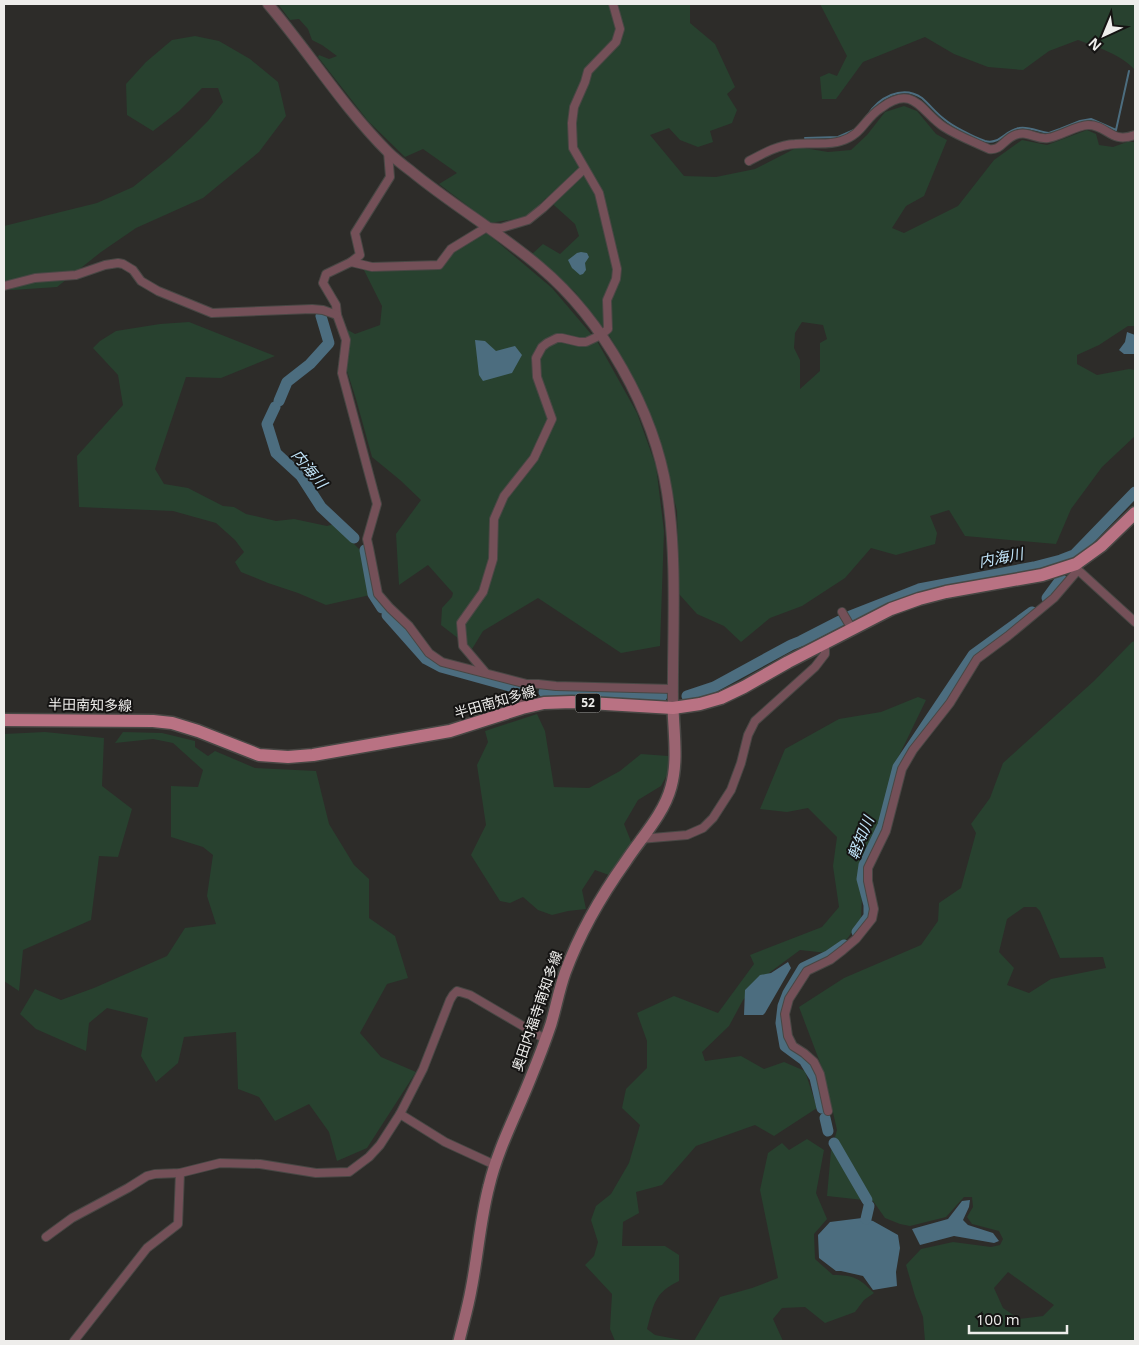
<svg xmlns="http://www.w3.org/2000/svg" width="1139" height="1345" font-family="'Open Sans','Noto Sans JP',sans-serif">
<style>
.green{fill:#28412f;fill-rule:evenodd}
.water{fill:#4c6d7f}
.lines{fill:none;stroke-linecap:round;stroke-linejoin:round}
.stream{stroke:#4c6d7f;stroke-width:2}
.river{stroke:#4c6d7f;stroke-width:11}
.minor-casing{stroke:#484744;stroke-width:10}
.tertiary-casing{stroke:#484744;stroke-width:12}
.secondary-casing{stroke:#484744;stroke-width:14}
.primary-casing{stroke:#484744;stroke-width:15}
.minor{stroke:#745058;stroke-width:8}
.tertiary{stroke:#745058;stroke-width:10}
.secondary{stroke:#9b6471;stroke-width:11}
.primary{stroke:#b97283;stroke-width:12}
.labels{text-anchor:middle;stroke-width:4;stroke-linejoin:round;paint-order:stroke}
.shield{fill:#151413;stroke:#adacaa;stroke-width:1}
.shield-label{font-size:12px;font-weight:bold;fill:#eeedeb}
.street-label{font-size:14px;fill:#eeedeb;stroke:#151413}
.water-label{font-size:15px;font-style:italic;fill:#c1e4f9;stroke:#151413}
</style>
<rect width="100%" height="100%" fill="#2d2c29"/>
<g class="green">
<path d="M278 4H690V23L715 44 735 87 727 94 737 110 732 123 710 131 713 142 698 147 680 140 669 128 650 135 684 176 716 177 755 169 798 147 828 152 851 150 867 135 885 112 904 106 917 111 936 134 947 140 924 196 906 206 892 228 904 233 958 206 994 160 1022 140 1047 145 1087 130 1096 134 1099 145 1113 147 1127 142H1135V326H1128L1099 345 1077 355V364L1097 375 1129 369 1135 370V436L1102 467 1071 509 1056 544 965 536 949 510 930 516 937 533 935 544 896 555 871 548 845 578 802 606 770 618 741 642 724 626 697 614 679 594 677 511 665 463 647 409 633 377 609 335 575 292 532 254 543 244 560 254 579 236 575 224 546 198 528 217 490 223 439 184 457 173 423 149 405 157 368 121 318 57 319 55 329 59 337 56 322 45 312 40 308 29 299 19 290 20ZM802 322 823 325 827 339 820 343V371L800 389V360L794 348 795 333Z"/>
<path d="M820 4H1135V70C1122 55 1097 47 1078 40L1049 51 1023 70 988 67 954 54 925 37 863 62 836 99H822L820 77 829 73 837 76 847 56Z"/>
<path d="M195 36 219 41 250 59 278 82 286 116 259 152 203 198 136 228 101 252 57 287 12 290 4 287V226L97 203 133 187 168 159 191 138 208 121 223 102 218 88H202L179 111 153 131 127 115 126 84 146 62 172 40Z"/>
<path d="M487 233 552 288 597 341 637 413 656 466 664 531 660 646 621 653 538 598 483 631 472 649 441 625 442 608 452 597 453 593 428 565 399 585 396 534 421 500 400 480 372 457 356 399 347 371 348 330 355 334 380 325 382 306 362 266 439 267 453 251Z"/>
<path d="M189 322 275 356 221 378 186 377 155 469 164 484 188 488 223 506 234 507 246 514 276 521 294 519 327 526 334 524 362 552 370 595 326 605 298 593 268 583 241 572 235 562 244 552 235 540 216 523 173 511 79 507 77 456 123 405 118 375 93 348 100 341 116 331 160 324Z"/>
<path d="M1135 641V1341H925L923 1317 915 1296 906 1265 921 1249 953 1242 991 1247 1000 1245 1003 1239 999 1231 972 1224 967 1217 973 1207 972 1197H964L946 1217 910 1226 900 1224 885 1218 873 1201 827 1196 831 1151 837 1130 824 1073 799 1007 844 978 921 945 938 921 939 903 961 888 976 833 971 824 990 798 1003 763 1094 681 1132 642ZM1024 907H1036L1040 911 1060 958 1103 957 1106 968 1051 979 1029 993 1007 985 1014 968 999 952 1007 919ZM1008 1272 1054 1305 1043 1316 1019 1319 1003 1308 994 1288Z"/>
<path d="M918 697 926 700 895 764 881 817 861 863 859 878 862 896 861 920 847 939 827 953 800 950 769 973 743 1000 729 1026 702 1052 705 1061 741 1056 764 1069 784 1062 805 1071 817 1108 774 1136 755 1125 696 1146 662 1185 636 1192 639 1213 623 1222 622 1246H665L679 1255V1281C654 1293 654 1304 647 1329L655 1335 686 1341H615L610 1329 612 1294 585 1265 594 1256 598 1242 591 1220 596 1206 611 1194 629 1163 640 1125 622 1108 626 1089 647 1068V1041L637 1013 674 996 718 1013 754 964 750 955 822 927 839 907 833 866 837 837 808 808 787 812 760 809 785 749 839 719 881 712Z"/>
<path d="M537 714 545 731 554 787 589 788 620 771 641 754 668 756V773L661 786 638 800 624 824 632 844 609 875 595 870 582 890 586 909 568 911 552 915 538 910 523 897 510 903 500 901 471 855 486 825 477 765 488 742 485 731Z"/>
<path d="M45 732 104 738 102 786 132 809 118 857 99 856 91 920 23 950 19 991 4 981V734Z"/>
<path d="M123 732 162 733 195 741V747L208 756 215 751 255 768 316 771 329 824 354 865 369 879V918L395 936 408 978 387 984 360 1033 381 1057 416 1072 367 1148 337 1161 329 1132 309 1104 275 1121 259 1097 238 1089 236 1032 184 1037 178 1063 156 1082 141 1056 148 1018 107 1008 89 1023 86 1051 36 1029 20 1014 35 989 61 1000 94 988 167 956 185 928 216 924 207 896 213 855 203 847 171 837V786L198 787 203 770 173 743 153 739 115 743Z"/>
<path d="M807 1139 824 1150 816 1193 827 1219 814 1234 815 1259 833 1275C854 1275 859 1278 874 1293L864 1300 855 1312 825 1323 805 1307 782 1308 773 1319 783 1341H694L720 1297 752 1288 778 1278 760 1190 768 1153 782 1143 789 1150Z"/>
</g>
<g class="water">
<path d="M581 252 587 253 589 257 585 263 586 270 583 274 580 275 572 268 568 260 577 253Z"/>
<path d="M1127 332 1135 335V354H1124L1119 350 1125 342Z"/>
<path d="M475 340 485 341 496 351 515 346 522 355 512 373 483 381 479 375Z"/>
<path d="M788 962 791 968 765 1013 763 1015H744L745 990 760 975 771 973Z"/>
<path d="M970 1200 969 1207 963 1220 968 1225 993 1233 999 1241 994 1243 954 1236 920 1245 912 1229 948 1219 962 1201Z"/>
<path d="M862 1218 873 1221 898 1235 900 1248 896 1272 897 1286 873 1290 863 1276 841 1271H836L819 1258 818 1235 830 1222Z"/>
</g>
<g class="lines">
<g class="stream">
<path d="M867 116C878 98 902 84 922 98 930 105 936 113 944 119 952 126 975 138 985 141 1000 145 1005 130 1019 128 1029 126 1039 132 1049 133L1060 129 1080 121 1091 119 1116 130 1129 71"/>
<path d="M805 138 838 137 854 130"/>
</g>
<g class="river">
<path d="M279 401 287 382 310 364 329 343 321 316"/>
<path d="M275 407 267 424 276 453 301 476 321 507 354 538"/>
<path d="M365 550 373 594 382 608"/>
<path d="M1047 598 1061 579"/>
<path d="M387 615 426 659 441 667 521 689"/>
<path d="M850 616 919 589 1034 567 1061 560 1074 555 1135 492"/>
<path d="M544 692 590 695 662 696"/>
<path d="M687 696 714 687 791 645 801 641 840 621"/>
<path d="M857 932 869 916V905L862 879 864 865 883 825 898 767 973 655 1032 612"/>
<path d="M822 1108 815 1078 804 1060 785 1046 781 1023 783 1006 788 993 803 968 828 956 844 945"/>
<path d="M825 1118 828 1131"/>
<path d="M834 1143 867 1200"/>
<path d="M866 1219 869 1206"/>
</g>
<defs>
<g id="minor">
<path d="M749 161C764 153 778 145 795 144 810 142 826 146 841 141 862 135 864 119 881 108 914 83 921 112 944 127 958 136 974 142 989 149 1001 151 1004 139 1015 135 1029 130 1036 140 1048 138 1061 136 1077 125 1088 125 1108 125 1110 144 1135 135"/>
<path d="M584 169 543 208 528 220 501 228 487 227 451 249 439 265 372 267 351 262 326 274 323 283 336 305 337 315 346 340 342 373 377 504 367 539 369 548 378 594 390 608 409 626 429 653 442 662 527 684H538L556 686 673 689"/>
<path d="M351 262 360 255 355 233 390 177 388 152"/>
<path d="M4 286 35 278 76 275 105 265 118 263 123 264 133 270 141 281 158 291 212 313 312 309 323 310 337 315"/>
<path d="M1077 566 1078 570 1135 622"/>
<path d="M842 612 852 629"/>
<path d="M485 672 463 646 461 623 483 592 493 559 494 519 504 496 534 458 552 419 537 377 536 358 542 347 547 343 557 338H562L579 342H586L601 335 608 329 607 300 616 279 617 269 599 193 573 148 572 123 574 107 585 82 588 71 616 42 620 29 613 4"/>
<path d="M522 708 527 684"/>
<path d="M640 839 687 835 703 828 713 818 731 790 741 763 748 735 755 721 815 667 825 654V642"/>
<path d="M828 1111 820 1074 814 1062 804 1053 793 1046 788 1036 785 1014 789 999 807 971 830 960 843 950 856 939 872 919 874 909 868 881V868L886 831 902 769 913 750 950 703 977 659 1008 636 1054 598 1078 570"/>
<path d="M400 1114 445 1142 495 1165"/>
<path d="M46 1237 72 1218 128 1188 147 1176 155 1174 180 1173 220 1163 260 1164 316 1173 349 1172 369 1157 380 1145 400 1114 423 1069 450 1000 453 995 457 991 470 995 545 1039"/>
<path d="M74 1341 147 1248 178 1224 180 1173"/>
</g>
<path id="tertiary" d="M268 4C309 52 343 107 388 152 395 159 403 165 411 171 452 205 499 232 540 267 603 320 654 410 667 492 678 562 672 638 673 708"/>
<path id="secondary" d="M459 1341C463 1324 468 1307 471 1290 478 1255 480 1220 489 1186 498 1148 517 1113 531 1077 538 1060 545 1042 551 1024 556 1007 559 990 565 973 580 932 601 896 626 861 641 838 664 814 671 787 678 762 674 735 673 708"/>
<path id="primary" d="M4 720 153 721 172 723 198 731 259 755 288 757 313 755 450 731 522 708 544 703 572 702 673 708 700 704 721 698 744 687 788 662 891 609 919 599 946 592 1042 575 1076 564 1101 546 1135 513"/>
</defs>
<use href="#minor" class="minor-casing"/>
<use href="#tertiary" class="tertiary-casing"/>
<use href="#secondary" class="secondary-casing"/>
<use href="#primary" class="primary-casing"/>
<use href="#minor" class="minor"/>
<use href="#tertiary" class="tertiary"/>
<use href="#secondary" class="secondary"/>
<use href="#primary" class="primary"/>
</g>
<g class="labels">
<rect class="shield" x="575.5" y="693.5" width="25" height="19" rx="4"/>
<g class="shield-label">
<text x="588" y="707">52</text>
</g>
<g class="street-label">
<text transform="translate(495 702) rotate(-16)" y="5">半田南知多線</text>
<text transform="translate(90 705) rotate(1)" y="5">半田南知多線</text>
<text transform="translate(537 1011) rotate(-71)" y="5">奥田内福寺南知多線</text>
</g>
<g class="water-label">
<text transform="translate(309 469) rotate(50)" y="5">内海川</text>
<text transform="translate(1001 558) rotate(-11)" y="5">内海川</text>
<text transform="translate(861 838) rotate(-68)" y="5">軽知川</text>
</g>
</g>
<rect width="1139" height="1345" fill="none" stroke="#eeedeb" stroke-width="10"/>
<g transform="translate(1104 35) rotate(224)" stroke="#151413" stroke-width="4" paint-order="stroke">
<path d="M0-4L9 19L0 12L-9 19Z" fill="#eeedeb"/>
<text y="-8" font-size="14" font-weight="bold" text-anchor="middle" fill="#eeedeb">N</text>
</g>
<path d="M969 1325v8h98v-8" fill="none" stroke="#eeedeb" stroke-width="2.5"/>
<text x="976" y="1325" font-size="15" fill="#eeedeb" stroke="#151413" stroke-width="4" paint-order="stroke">100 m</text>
</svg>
